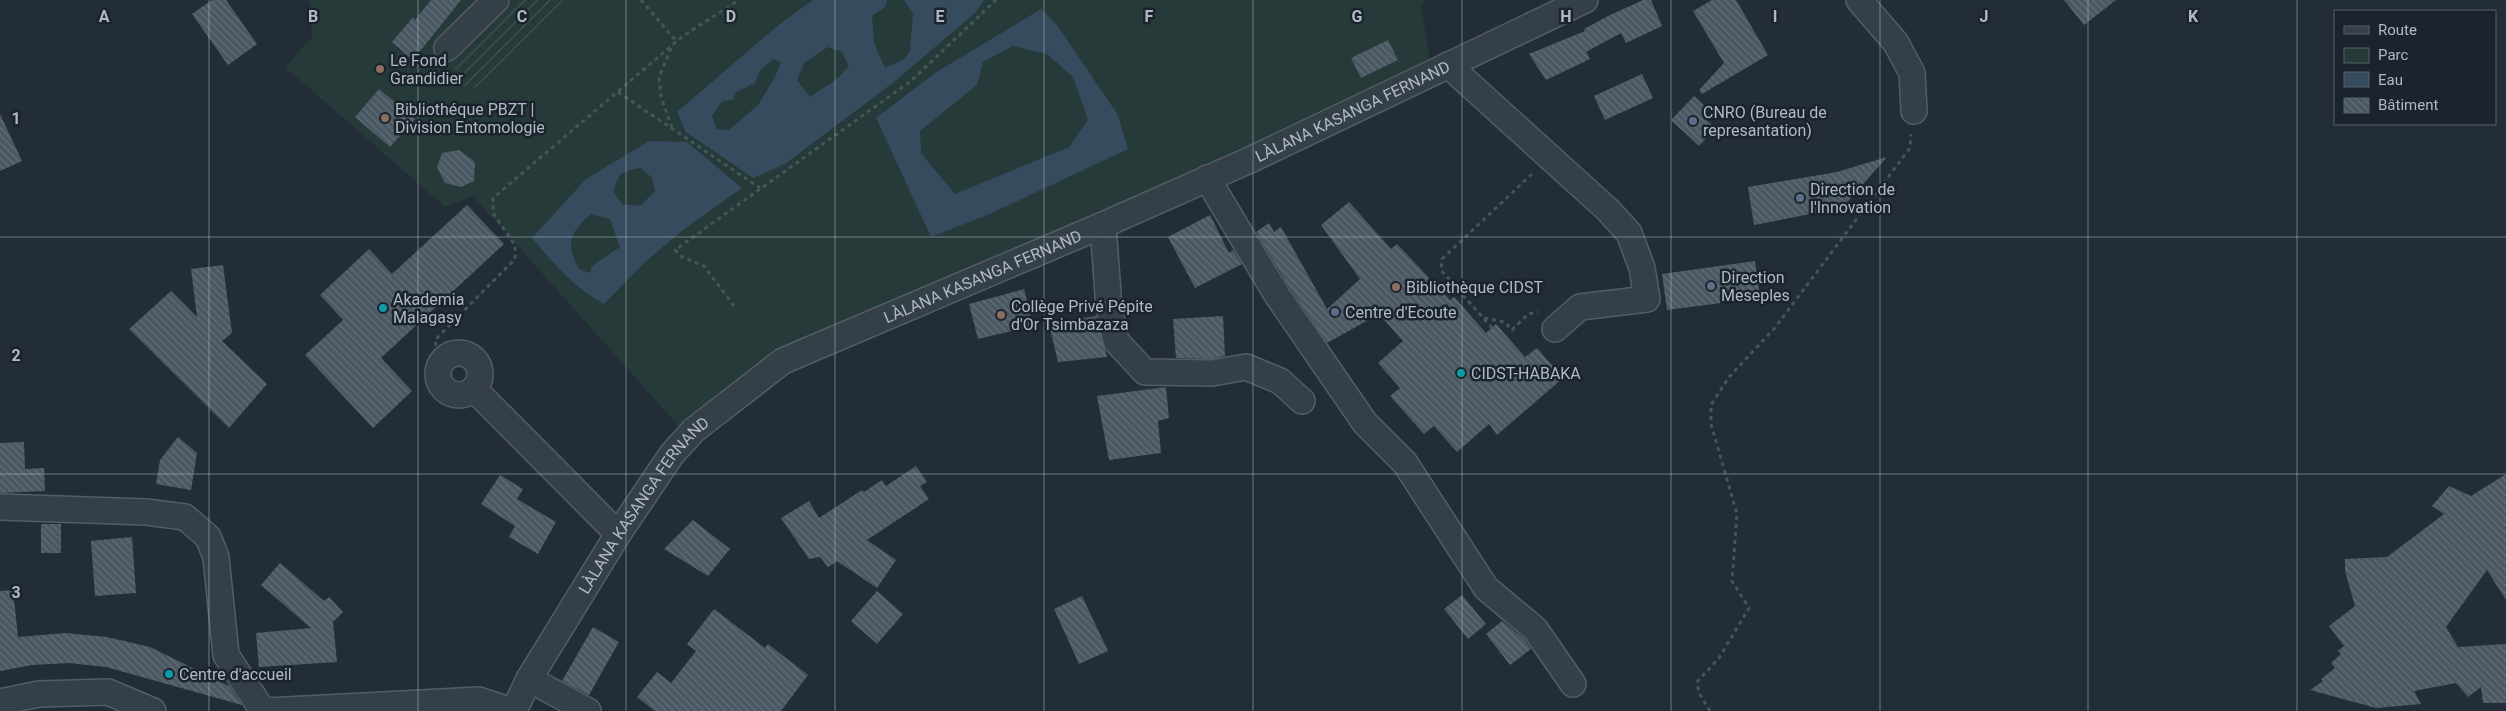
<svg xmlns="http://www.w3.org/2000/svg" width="2506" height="711" font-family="Roboto,sans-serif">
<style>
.park{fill:#253a39}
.garden{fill:url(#garden-furrows)}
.water{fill:#364b5d;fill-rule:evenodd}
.building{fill:url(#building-back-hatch)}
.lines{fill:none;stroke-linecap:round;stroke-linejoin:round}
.minor-casing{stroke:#535d65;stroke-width:28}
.path{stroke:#435757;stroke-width:3;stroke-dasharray:4 4;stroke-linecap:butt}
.minor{stroke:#353f48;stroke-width:25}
.grid{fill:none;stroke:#b0bac4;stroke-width:1;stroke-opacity:0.55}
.education-dot{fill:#8d6e63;stroke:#1b242c;stroke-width:2}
.service-dot{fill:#5c6f8a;stroke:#1b242c;stroke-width:2}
.culture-dot{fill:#0f9aa8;stroke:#1b242c;stroke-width:2}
.labels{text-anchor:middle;stroke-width:5;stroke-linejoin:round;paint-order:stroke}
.poi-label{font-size:16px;fill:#b0bac4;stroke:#1b242c;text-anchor:start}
.street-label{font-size:16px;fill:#b0bac4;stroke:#1b242c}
.grid-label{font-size:16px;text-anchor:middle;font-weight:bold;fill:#b0bac4;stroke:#1b242c;stroke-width:5;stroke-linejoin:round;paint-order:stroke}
</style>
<defs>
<pattern id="garden-furrows" width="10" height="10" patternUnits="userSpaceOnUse" patternTransform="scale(1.25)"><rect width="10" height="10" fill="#253a39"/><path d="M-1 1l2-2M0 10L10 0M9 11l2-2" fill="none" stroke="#425454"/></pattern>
<pattern id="building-back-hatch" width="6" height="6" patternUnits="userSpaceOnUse" patternTransform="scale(1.25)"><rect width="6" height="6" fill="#4a5863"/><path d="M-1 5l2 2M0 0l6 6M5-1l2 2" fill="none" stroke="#626e78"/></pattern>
</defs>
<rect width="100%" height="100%" fill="#222d37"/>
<path class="park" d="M309 0H1426L1421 6 1430 59 1162 187 906 295 683 431 473 196 445 207 285 67 312 37Z"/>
<path class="garden" d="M519 0H573L475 88 466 91 454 67Z"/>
<g class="water">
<path d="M813 0H887L886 6 872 16 874 43 885 68 904 59 910 51 913 14 904 0H984L975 13 894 82 785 164 753 178 686 132 677 112 781 23ZM828 47 842 52 849 66 838 78 810 97 797 80 804 63ZM773 59 781 62 775 77 758 105 729 130 717 129 712 116 722 101 733 100 736 92 755 83 761 69Z"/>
<path d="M1041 9 1057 25 1118 115 1128 149 992 213 931 237 876 118 935 73ZM1013 46 1047 54 1073 77 1088 120 1069 147 955 194 921 153 920 131 977 85 983 62Z"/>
<path d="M649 141 687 142 742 188 683 230 645 262 604 304C573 287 555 265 532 238L586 179ZM641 168 652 178 655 191 640 206 622 204 614 193C617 173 622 171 641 168ZM591 214 610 219 620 247 592 266 590 273 579 269C565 244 570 232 591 214Z"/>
</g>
<g class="building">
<path d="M212 0H226L257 44 228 65 192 14Z"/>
<path d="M431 0H461L413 60 392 42 413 17 415 20Z"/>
<path d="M1643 0H1651L1662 26 1626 43 1621 33 1586 52 1590 59 1546 80 1529 54 1585 31 1584 29 1610 15Z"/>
<path d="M1712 0H1736L1768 55 1702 94 1699 90 1724 63 1693 11Z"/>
<path d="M2064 0H2116L2084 25Z"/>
<path d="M1388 40 1398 60 1361 78 1351 58Z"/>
<path d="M1642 74 1653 98 1605 120 1594 96Z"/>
<path d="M379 89 415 119 390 147 355 117Z"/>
<path d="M1694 96 1709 110 1703 116 1715 128 1699 146 1671 120Z"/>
<path d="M0 114 22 161 0 171Z"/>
<path d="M459 150 475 162 474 181 461 187 445 183 437 167 442 153Z"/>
<path d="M1887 157 1842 208 1754 225 1748 187 1837 172Z"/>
<path d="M1349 202 1391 249 1397 244 1450 300 1454 297 1486 333 1496 324 1525 357 1537 348 1563 378 1497 435 1489 424 1457 452 1434 426 1424 434 1390 396 1400 388 1378 363 1403 341 1379 314 1327 343 1289 287 1256 232 1269 223 1274 232 1281 227 1327 309 1360 279 1321 225Z"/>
<path d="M467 205 504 244 381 358 412 391 373 428 305 355 343 320 320 295 369 249 392 274Z"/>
<path d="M1210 215 1229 253 1233 250 1242 264 1195 288 1168 237Z"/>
<path d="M1755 261 1760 298 1667 310 1662 274Z"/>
<path d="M223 265 232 333 222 341 267 384 229 428 129 329 171 291 197 317 191 269Z"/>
<path d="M1024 289 1033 326 978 339 969 304Z"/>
<path d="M1096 316 1107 357 1058 362 1049 324Z"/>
<path d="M1223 316 1225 356 1211 359 1176 358 1173 319Z"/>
<path d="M1166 387 1169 418 1158 421 1161 453 1109 460 1097 396Z"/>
<path d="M178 437 197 453 191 490 156 484 160 460Z"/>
<path d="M24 442 25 469 44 468 45 491 0 493V443Z"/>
<path d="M916 466 927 482 920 486 929 499 867 540 896 560 877 588 837 561 828 567 820 557 809 559 781 518 809 501 819 518 862 490 864 492 882 480 886 486Z"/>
<path d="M2506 474V600L2487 570 2446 627 2458 647 2506 644V703H2483L2481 687 2468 697 2456 683 2414 691 2421 704 2376 708 2310 690 2323 681 2321 679 2335 668 2331 663 2341 654 2338 651 2344 646 2329 626 2355 606 2345 571V559L2387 557 2444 514 2432 506 2449 486 2471 496Z"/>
<path d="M500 475 523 489 517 499 556 522 538 554 509 537 515 526 481 504Z"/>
<path d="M693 520 730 549 708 576 664 549Z"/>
<rect x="41" y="524" width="20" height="29"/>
<path d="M132 537 136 593 95 596 91 541Z"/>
<path d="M280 563 324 601 329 597 343 612 333 622 337 662 259 667 256 633 311 628 261 585Z"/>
<path d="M13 590 18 637 65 633 107 637 150 647 229 686 242 705 106 667 69 663 32 665 0 671V591Z"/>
<path d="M877 591 903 614 877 644 851 621Z"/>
<path d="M1462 595 1486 624 1468 639 1444 609Z"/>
<path d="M1082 596 1108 651 1079 664 1054 609Z"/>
<path d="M714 609 765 648 768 644 808 675 781 711H655L637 697 657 672 671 683 696 651 687 644Z"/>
<path d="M1502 621 1524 639 1531 649 1510 665 1486 634Z"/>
<path d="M593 627 619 642 589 695 562 681Z"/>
</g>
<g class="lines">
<defs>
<g id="minor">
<path d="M1859 0 1896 43 1912 73 1914 111"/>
<path d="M447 48 496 0"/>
<path d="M1448 65 1608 210 1629 233 1642 268 1647 299 1580 307 1555 329"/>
<path d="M1207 178 1277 295 1365 423 1405 463 1486 588 1535 629 1573 684"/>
<path d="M1103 225 1109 308 1116 341 1145 372 1212 373 1246 367 1280 381 1302 401"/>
<circle cx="459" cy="374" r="21"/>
<path d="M475 390 618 534"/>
<path d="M0 507 146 512 185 517 208 537 216 557 226 655 263 711"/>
<path d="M529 679 588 711"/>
<path d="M0 702 39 694 108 692 153 711"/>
<path d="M267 711 479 700 512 711"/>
<path id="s1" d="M514 711 529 679 618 534 672 454 694 430 783 361 1103 225 1252 159 1585 0"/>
</g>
</defs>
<use href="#minor" class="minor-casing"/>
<g class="path">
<path d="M641 0 677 42"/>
<path d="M671 48 659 77 661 97 672 128"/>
<path d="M618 92 760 188"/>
<path d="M734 306 704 266 682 257 675 250 911 81 996 0"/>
<path d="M1484 318 1505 322 1512 330 1528 314 1538 312"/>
<path d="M1492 328 1441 270 1442 259 1533 173"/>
<path d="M444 359 437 351 435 340 515 259V245L493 213V198L683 36 739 0"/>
<path d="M1710 711 1699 693 1697 682 1719 658 1749 608 1732 581 1737 514 1711 424V405L1729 377 1774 329 1910 148 1911 134"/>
</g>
<use href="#minor" class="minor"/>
</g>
<path class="grid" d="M209 0V711M418 0V711M626 0V711M835 0V711M1044 0V711M1253 0V711M1462 0V711M1671 0V711M1880 0V711M2088 0V711M2297 0V711M0 237H2506M0 474H2506"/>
<g class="education-dot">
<circle cx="380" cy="69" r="5"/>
<circle cx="385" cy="118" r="5"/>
<circle cx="1396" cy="287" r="5"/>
<circle cx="1001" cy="315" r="5"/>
</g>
<g class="service-dot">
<circle cx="1693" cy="121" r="5"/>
<circle cx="1800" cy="198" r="5"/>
<circle cx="1711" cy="286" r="5"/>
<circle cx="1335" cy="312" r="5"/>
</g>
<g class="culture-dot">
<circle cx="383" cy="308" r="5"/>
<circle cx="1461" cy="373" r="5"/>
<circle cx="169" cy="674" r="5"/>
</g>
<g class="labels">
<g class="poi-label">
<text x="390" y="66">Le Fond<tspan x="390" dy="18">Grandidier</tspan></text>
<text x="395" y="115">Bibliothéque PBZT |<tspan x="395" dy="18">Division Entomologie</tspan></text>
<text x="1703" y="118">CNRO (Bureau de<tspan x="1703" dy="18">represantation)</tspan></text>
<text x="1810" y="195">Direction de<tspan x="1810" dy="18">l'Innovation</tspan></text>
<text x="1721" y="283">Direction<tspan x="1721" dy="18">Meseples</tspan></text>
<text x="1406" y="293">Bibliothèque CIDST</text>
<text x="393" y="305">Akademia<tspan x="393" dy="18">Malagasy</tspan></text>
<text x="1011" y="312">Collège Privé Pépite<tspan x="1011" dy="18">d'Or Tsimbazaza</tspan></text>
<text x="1345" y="318">Centre d'Ecoute</text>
<text x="1471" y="379">CIDST-HABAKA</text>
<text x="179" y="680">Centre d'accueil</text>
</g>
<g class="street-label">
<text dy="6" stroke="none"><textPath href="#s1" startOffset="1069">LÀLANA KASANGA FERNAND</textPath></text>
<text dy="6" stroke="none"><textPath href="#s1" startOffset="664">LÀLANA KASANGA FERNAND</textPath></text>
<text dy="6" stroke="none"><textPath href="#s1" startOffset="244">LÀLANA KASANGA FERNAND</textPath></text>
</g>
</g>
<g class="grid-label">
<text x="104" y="22">A</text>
<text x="313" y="22">B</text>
<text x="522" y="22">C</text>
<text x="731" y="22">D</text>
<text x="940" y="22">E</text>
<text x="1149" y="22">F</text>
<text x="1357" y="22">G</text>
<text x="1566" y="22">H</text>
<text x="1775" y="22">I</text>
<text x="1984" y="22">J</text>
<text x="2193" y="22">K</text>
<text x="16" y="124">1</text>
<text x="16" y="361">2</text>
<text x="16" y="598">3</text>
</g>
<rect x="2334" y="10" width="162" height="115" fill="#1b242c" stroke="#576069"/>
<rect x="2344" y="26" width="25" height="8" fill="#353f48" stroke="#576069"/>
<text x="2378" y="35" font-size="15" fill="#b0bac4">Route</text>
<rect x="2344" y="48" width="25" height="15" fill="#253a39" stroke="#576069"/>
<text x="2378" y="60" font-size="15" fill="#b0bac4">Parc</text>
<rect x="2344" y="72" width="25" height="15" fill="#364b5d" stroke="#576069"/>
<text x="2378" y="85" font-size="15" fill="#b0bac4">Eau</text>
<rect x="2344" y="98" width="25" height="15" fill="url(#building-back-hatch)" stroke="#576069"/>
<text x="2378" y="110" font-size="15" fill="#b0bac4">Bâtiment</text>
</svg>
